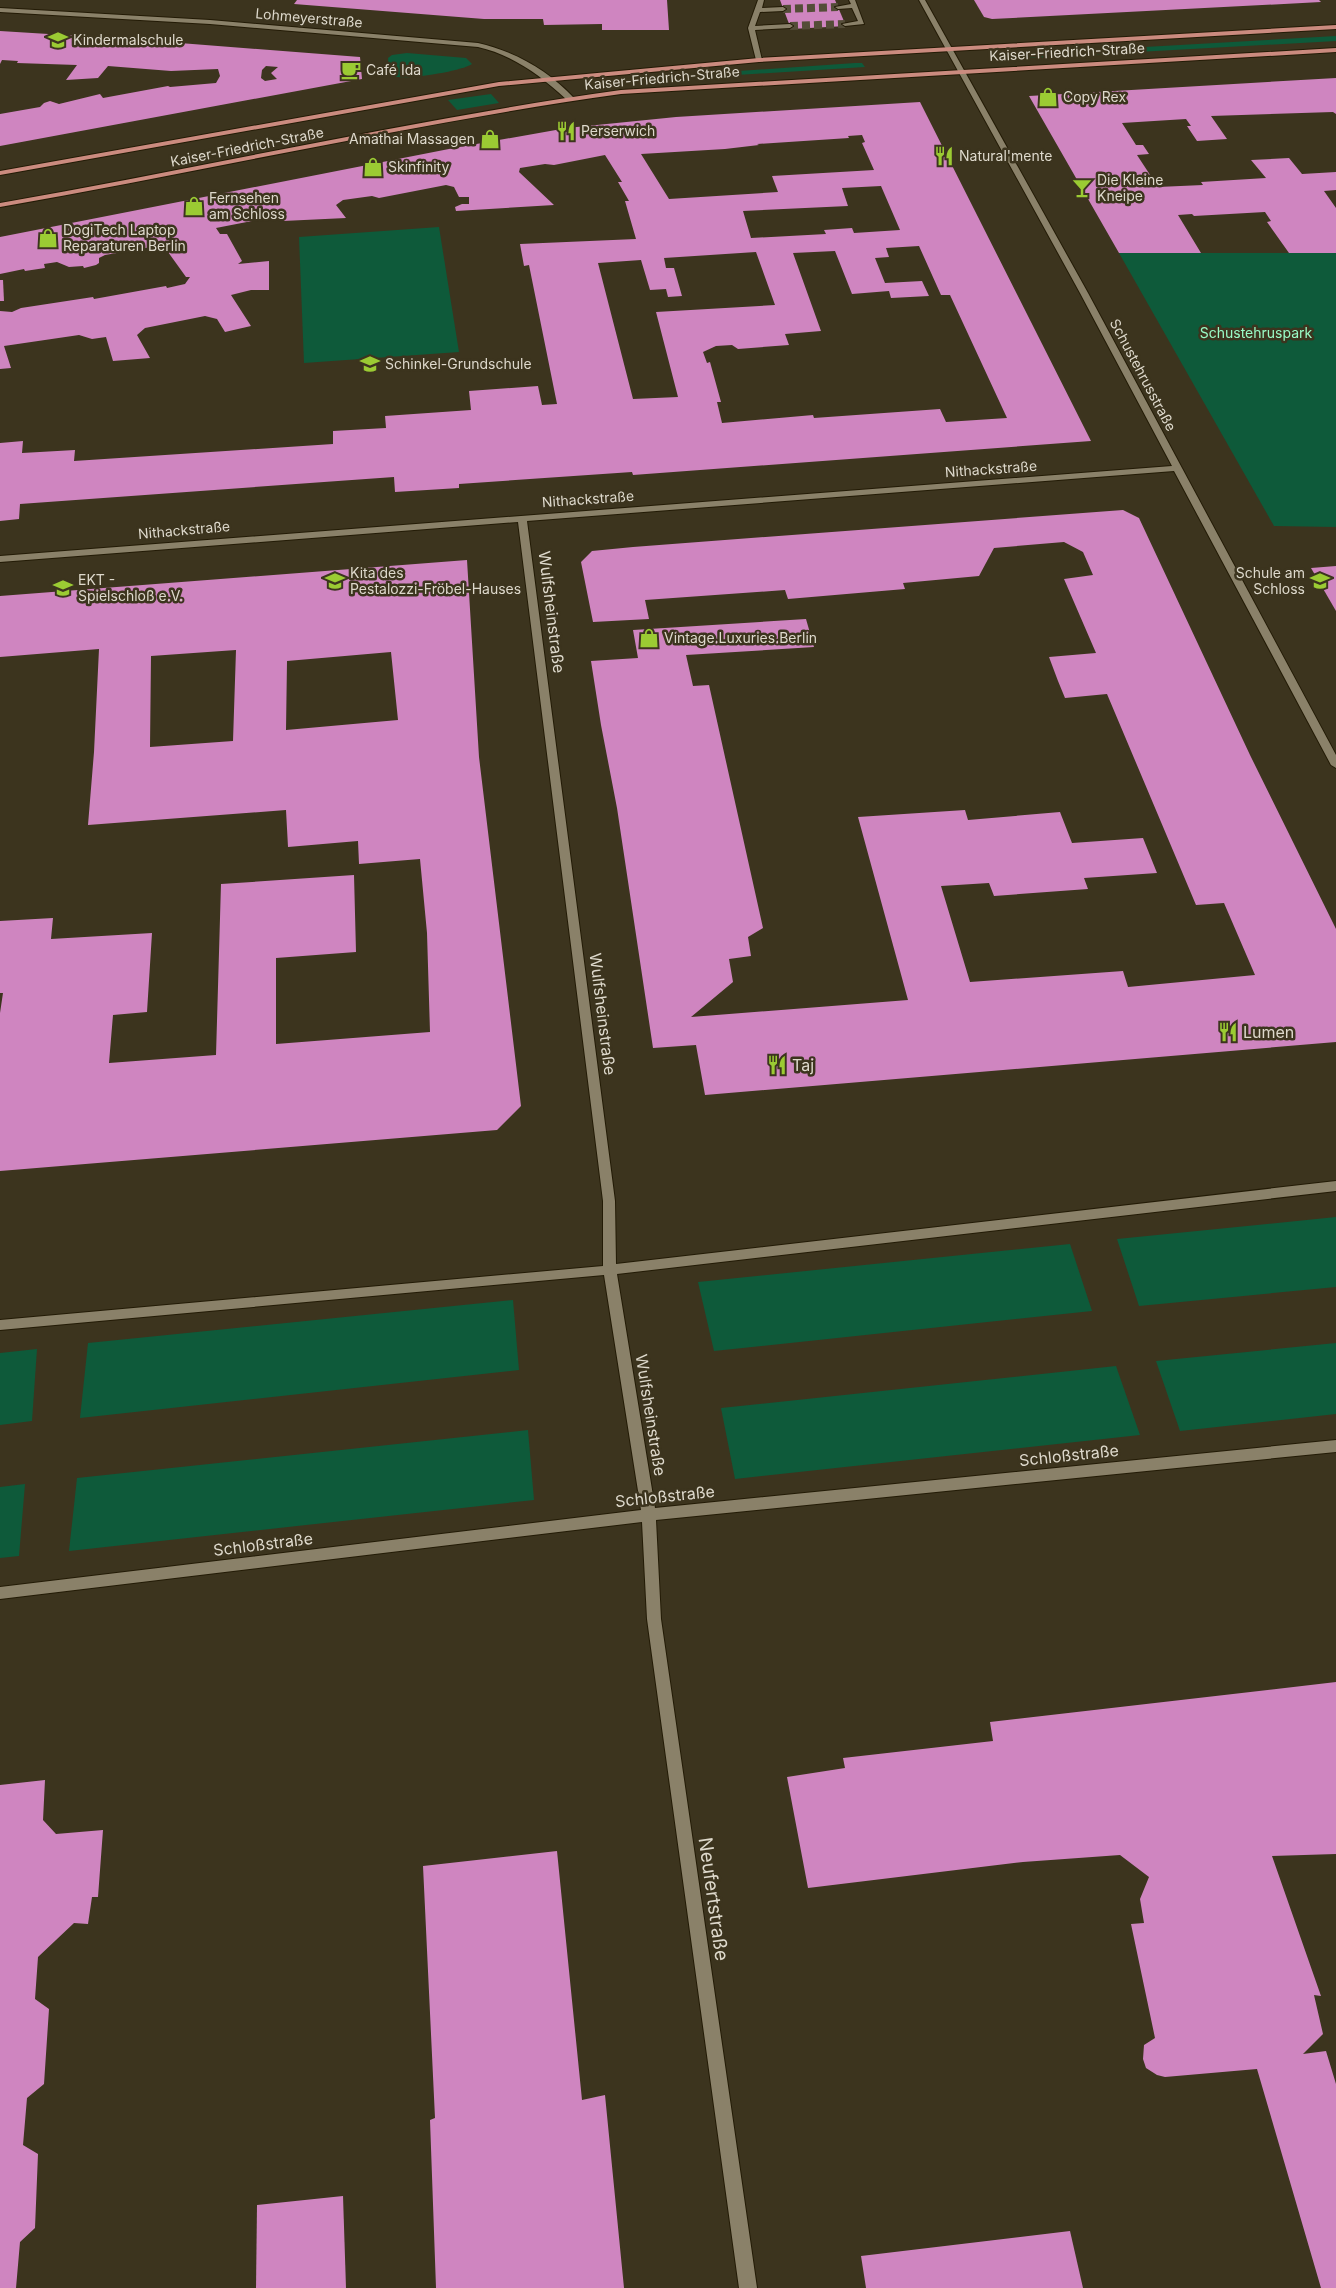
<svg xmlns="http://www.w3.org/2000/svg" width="1336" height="2288" font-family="Inter,sans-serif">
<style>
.green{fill:#0e5a3a}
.building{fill:#cf85c0;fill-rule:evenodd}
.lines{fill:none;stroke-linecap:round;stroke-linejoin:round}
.minor-tunnel{stroke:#544d38;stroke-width:8;stroke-dasharray:8 4;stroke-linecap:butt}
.minor-casing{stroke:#231b06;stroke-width:2}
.major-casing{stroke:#231b06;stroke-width:2}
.minor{fill:#8a8169;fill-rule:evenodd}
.major{fill:#cb8b7f;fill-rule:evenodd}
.labels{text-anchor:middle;stroke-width:5;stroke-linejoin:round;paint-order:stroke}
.far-street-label{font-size:14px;fill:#ded9cc;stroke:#3c341e}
.far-poi-label{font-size:14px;fill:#ded9cc;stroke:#3c341e;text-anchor:start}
.far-park-label{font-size:14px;fill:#99fbc6;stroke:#3c341e}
.street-label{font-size:16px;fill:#ded9cc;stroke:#3c341e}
.poi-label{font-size:16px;fill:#ded9cc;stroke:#3c341e;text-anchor:start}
.near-street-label{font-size:19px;fill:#ded9cc;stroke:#3c341e}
</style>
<rect width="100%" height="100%" fill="#3c341e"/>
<g class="green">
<path d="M1336 36V41L1030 58H1025L1022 54Z"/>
<path d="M407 53 466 58 472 64C463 71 399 82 389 75L388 58 392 55Z"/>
<path d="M855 63H862L865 67 643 81 638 78Z"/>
<path d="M491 94 499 103 457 110 448 100Z"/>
<path d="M439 227 459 352 304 363 299 237Z"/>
<path d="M1119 253H1336V527L1274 526Z"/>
<path d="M1336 1217V1287L1139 1306 1117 1239Z"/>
<path d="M1070 1244 1092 1311 714 1351 698 1282Z"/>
<path d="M513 1300 519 1370 80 1418 88 1343Z"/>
<path d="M1336 1343V1414L1180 1431 1156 1361Z"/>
<path d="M37 1349 32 1421 0 1425V1353Z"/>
<path d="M1116 1366 1140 1435 735 1479 721 1408Z"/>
<path d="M528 1430 534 1500 69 1551 77 1478Z"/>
<path d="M25 1484 19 1556 0 1558V1487Z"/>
</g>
<g class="building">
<path d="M297 0H667L669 30H602V24L544 25 543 19H484L294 4Z"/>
<path d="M780 0H835L846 26 791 29Z"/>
<path d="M974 0H1319L1321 2 992 19 984 17Z"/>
<path d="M0 31 129 39 360 57 362 79 0 146V114L40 107 44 103 50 101 59 104 100 94 103 98 168 86 170 87 216 83 220 76 218 69 171 71 108 66 98 78 66 80 77 65 17 63 18 61 2 60 0 64ZM266 66 278 67 271 73 277 79 265 81 261 78 262 70Z"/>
<path d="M1336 78V114L1333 112 1211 116 1227 139 1197 141 1187 126H1191L1186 119 1122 123 1136 145H1143L1149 154 1137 155 1158 187 1203 185 1201 182 1266 178 1251 160 1289 158 1302 174 1336 172V190L1324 191 1336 208V253H1289L1267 222 1271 221 1265 212 1194 216 1192 214 1178 215 1201 253H1119L1029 96Z"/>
<path d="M920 102 1091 441 633 475 632 472 459 484V488L395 492 394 477 20 504 19 519 0 521V443L23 441 22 453 75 450 74 461 333 444V431L386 428 385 416 471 410 469 391 538 386 542 405 557 404 529 265 524 266 520 244 636 239 625 201H629L618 182H622L605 155 554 165 545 164 520 168 519 172 554 205 456 211 455 207 462 204H469V197H459L454 187 446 185 379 198 372 196 343 200 336 205 346 218 283 221 282 218 267 214 262 215 261 218 251 219 252 221 216 228 220 234H227L242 261 238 264 269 261V290H251L231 295 251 326 225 332 217 319 205 316 145 328 137 335 150 358 113 361 106 337 92 339 79 335 4 346 11 368 0 369V311L12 312 21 308 93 297 94 299 166 286 167 288 185 284 190 277H186L163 245 105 255 99 258V263L96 265 84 268 83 266 69 267 57 262 44 264 45 268 25 271 24 269 0 274V237L454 148 567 128 676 117ZM862 135 865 142 862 143 874 170 772 176 778 192 669 199 641 154 725 149 759 145 757 144 849 138 848 136ZM881 186 900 230 854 233 852 228 824 230 826 234 751 238 743 211 848 206 842 188ZM919 246 941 295H950L1007 418 946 422 940 409 814 418 813 415 722 423 717 402H721L710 362 707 363 703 352 716 346 732 345 738 349 789 345 785 334 821 331 793 253 835 251 852 294 889 291 891 298 929 296 922 281 885 283 875 258 889 257 886 248ZM756 252 775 305 656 312 678 397 633 399 598 263 641 260 650 290 666 289 668 297 682 296 674 268H666L664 258Z"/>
<path d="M0 280H3L4 301H0Z"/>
<path d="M1123 510 1139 518 1250 755 1336 929V1042L705 1095 696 1045 653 1048 617 808 601 725 591 661 638 658 633 630 806 619 814 647 686 655 693 686 709 685 763 928 748 937 751 956 729 959 733 982 691 1017 908 1000 858 817 965 810 968 820 1060 812 1072 843 1143 838 1157 873 1084 878 1088 889 994 896 989 883 941 886 970 982 1123 971 1128 987 1255 975 1224 903 1196 905 1107 694 1065 698 1058 681 1049 657 1096 653 1064 579 1093 575 1083 552 1064 542 994 548 979 576 903 583 905 589 788 599 785 590 645 600 649 619 593 622 581 562 592 551 633 547Z"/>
<path d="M467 560 479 757 521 1106 497 1130 0 1171V1013L3 993H0V921L53 918 51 939 152 933 147 1012 113 1015 109 1063 216 1055 221 884 354 875 356 952 276 958V1044L430 1032 427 933 420 859 359 864 358 841 288 847 286 810 88 825 94 752 99 649 0 657V596ZM236 650 233 741 150 747 151 656ZM391 652 398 720 286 730 287 661Z"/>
<path d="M1336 566V611L1311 568Z"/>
<path d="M1336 1682V1854L1272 1856 1321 1996 1314 1995 1323 2034 1303 2054 1326 2051 1336 2084V2288H1321L1257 2069 1165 2077 1157 2075 1146 2068 1143 2059 1144 2045 1155 2038 1131 1924 1144 1923 1140 1899 1149 1877 1120 1855 1023 1862 808 1888 787 1777 845 1768 843 1758 993 1741 990 1722Z"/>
<path d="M45 1780 43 1820 56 1834 103 1830 98 1897H92L88 1924 74 1923 38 1957 35 1999 49 2009 44 2084 27 2098 23 2145 38 2154 35 2228 20 2242 16 2288H0V1785Z"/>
<path d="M557 1851 582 2100 605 2095 624 2288H436L430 2120 435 2118 423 1866Z"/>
<path d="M343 2196 346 2288H256L257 2205Z"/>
<path d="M1070 2231 1083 2288H866L861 2256Z"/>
</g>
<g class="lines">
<g class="minor-tunnel">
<path d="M783 9 838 7"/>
<path d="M790 26 845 24"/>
</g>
<defs>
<g id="minor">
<path d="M758 0H764L762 8 783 7 786 9 783 11 760 12 755 26 790 24 793 26 790 28 755 30 762 60 759 62 756 60 748 28Z"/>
<path d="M849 0H855L864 24 845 26 842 24 858 21 852 8 838 9 835 7 851 4Z"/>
<path d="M919 0H925L1088 293 1336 755V768L1331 765 1174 471 527 521 615 1201 616 1264 1336 1181V1191L617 1274 655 1508 1336 1440V1452L656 1520 661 1619 757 2288H739L647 1619 642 1522 0 1599V1587L641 1510 604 1275 0 1330V1320L603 1266V1201L518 522 0 562V556L1172 466 1080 293Z"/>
<path d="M0 8 210 20 478 43C514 51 549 71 574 98L567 100C541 76 513 55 478 47L210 24 0 12Z"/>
</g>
<g id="major">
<path d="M1336 25V29L759 62 499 86 0 175V171L499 82 759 58Z"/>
<path d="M1336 48V52L621 94C413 123 207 171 0 207V203C207 167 413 119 621 90Z"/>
</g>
</defs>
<use href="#minor" class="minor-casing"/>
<use href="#major" class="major-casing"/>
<use href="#minor" class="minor"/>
<use href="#major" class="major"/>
</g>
<defs>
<symbol id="school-bare" viewBox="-9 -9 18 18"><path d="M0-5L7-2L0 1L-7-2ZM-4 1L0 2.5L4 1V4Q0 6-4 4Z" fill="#9bcb33" stroke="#3c341e" stroke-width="2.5" paint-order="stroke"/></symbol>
<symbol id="cafe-bare" viewBox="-9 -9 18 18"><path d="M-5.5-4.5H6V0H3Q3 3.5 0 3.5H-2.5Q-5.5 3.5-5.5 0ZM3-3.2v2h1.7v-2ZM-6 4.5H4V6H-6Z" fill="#9bcb33" stroke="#3c341e" stroke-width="2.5" paint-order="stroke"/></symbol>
<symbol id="shop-bare" viewBox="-9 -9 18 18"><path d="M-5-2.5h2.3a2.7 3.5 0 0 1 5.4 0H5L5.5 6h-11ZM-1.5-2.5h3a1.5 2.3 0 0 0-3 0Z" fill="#9bcb33" stroke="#3c341e" stroke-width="2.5" paint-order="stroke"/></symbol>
<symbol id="restaurant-bare" viewBox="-9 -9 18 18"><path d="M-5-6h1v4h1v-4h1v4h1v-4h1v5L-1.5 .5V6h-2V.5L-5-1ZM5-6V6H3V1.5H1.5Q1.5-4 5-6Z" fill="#9bcb33" stroke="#3c341e" stroke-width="2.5" paint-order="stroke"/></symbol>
<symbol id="bar-bare" viewBox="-9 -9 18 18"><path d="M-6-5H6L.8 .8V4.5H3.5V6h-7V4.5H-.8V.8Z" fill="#9bcb33" stroke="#3c341e" stroke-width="2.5" paint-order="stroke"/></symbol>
</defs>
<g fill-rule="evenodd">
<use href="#school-bare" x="44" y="26" width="28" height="28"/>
<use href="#cafe-bare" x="337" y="56" width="28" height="28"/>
<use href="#shop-bare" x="1034" y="83" width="28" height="28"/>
<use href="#restaurant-bare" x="552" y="117" width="28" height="28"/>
<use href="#shop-bare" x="476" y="125" width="28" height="28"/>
<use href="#restaurant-bare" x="930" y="142" width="28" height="28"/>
<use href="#shop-bare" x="359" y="153" width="28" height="28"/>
<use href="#bar-bare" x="1068" y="174" width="28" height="28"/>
<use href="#shop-bare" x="180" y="192" width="28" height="28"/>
<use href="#shop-bare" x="34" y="224" width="28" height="28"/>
<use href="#school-bare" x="356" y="350" width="28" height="28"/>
<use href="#school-bare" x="321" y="567" width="28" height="28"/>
<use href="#school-bare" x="1306" y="567" width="28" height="28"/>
<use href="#school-bare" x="49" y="574" width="28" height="28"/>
<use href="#shop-bare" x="635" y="624" width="28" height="28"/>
<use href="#restaurant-bare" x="1214" y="1018" width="28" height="28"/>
<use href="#restaurant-bare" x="763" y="1051" width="28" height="28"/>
</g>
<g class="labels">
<g class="far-street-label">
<text transform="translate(309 18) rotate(5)" y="5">Lohmeyerstraße</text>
<text transform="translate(1067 52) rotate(-3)" y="5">Kaiser-Friedrich-Straße</text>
<text transform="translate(662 78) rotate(-5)" y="5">Kaiser-Friedrich-Straße</text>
<text transform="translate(247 147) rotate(-11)" y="5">Kaiser-Friedrich-Straße</text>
<text transform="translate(1143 375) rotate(62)" y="5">Schustehrusstraße</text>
<text transform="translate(991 469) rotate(-4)" y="5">Nithackstraße</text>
<text transform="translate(588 499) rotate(-4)" y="5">Nithackstraße</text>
<text transform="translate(184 530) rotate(-5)" y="5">Nithackstraße</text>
</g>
<g class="far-poi-label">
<text x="73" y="45">Kindermalschule</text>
<text x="366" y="75">Café Ida</text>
<text x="1063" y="102">Copy Rex</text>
<text x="581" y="136">Perserwich</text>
<text x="475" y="144" text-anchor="end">Amathai Massagen</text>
<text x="959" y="161">Natural'mente</text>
<text x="388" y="172">Skinfinity</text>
<text x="1097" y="185">Die Kleine<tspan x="1097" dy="16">Kneipe</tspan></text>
<text x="209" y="203">Fernsehen<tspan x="209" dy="16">am Schloss</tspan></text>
<text x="63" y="235">DogiTech Laptop<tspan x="63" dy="16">Reparaturen Berlin</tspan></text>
<text x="385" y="369">Schinkel-Grundschule</text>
<text x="350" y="578">Kita des<tspan x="350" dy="16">Pestalozzi-Fröbel-Hauses</tspan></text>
<text x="1305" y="578" text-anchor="end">Schule am<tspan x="1305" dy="16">Schloss</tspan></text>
<text x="78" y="585">EKT -<tspan x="78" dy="16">Spielschloß e.V.</tspan></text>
<text x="664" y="643">Vintage.Luxuries.Berlin</text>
</g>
<g class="far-park-label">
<text x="1256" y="338">Schustehruspark</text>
</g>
<g class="street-label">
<text transform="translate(552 612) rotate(83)" y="6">Wulfsheinstraße</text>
<text transform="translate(603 1014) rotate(83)" y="6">Wulfsheinstraße</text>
<text transform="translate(651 1415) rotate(81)" y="6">Wulfsheinstraße</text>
<text transform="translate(1069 1455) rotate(-6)" y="6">Schloßstraße</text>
<text transform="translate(665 1496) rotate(-6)" y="6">Schloßstraße</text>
<text transform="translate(263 1544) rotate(-7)" y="6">Schloßstraße</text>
</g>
<g class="poi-label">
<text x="1243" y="1038">Lumen</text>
<text x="792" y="1071">Taj</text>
</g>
<g class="near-street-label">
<text transform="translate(714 1899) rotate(82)" y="7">Neufertstraße</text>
</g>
</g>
</svg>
